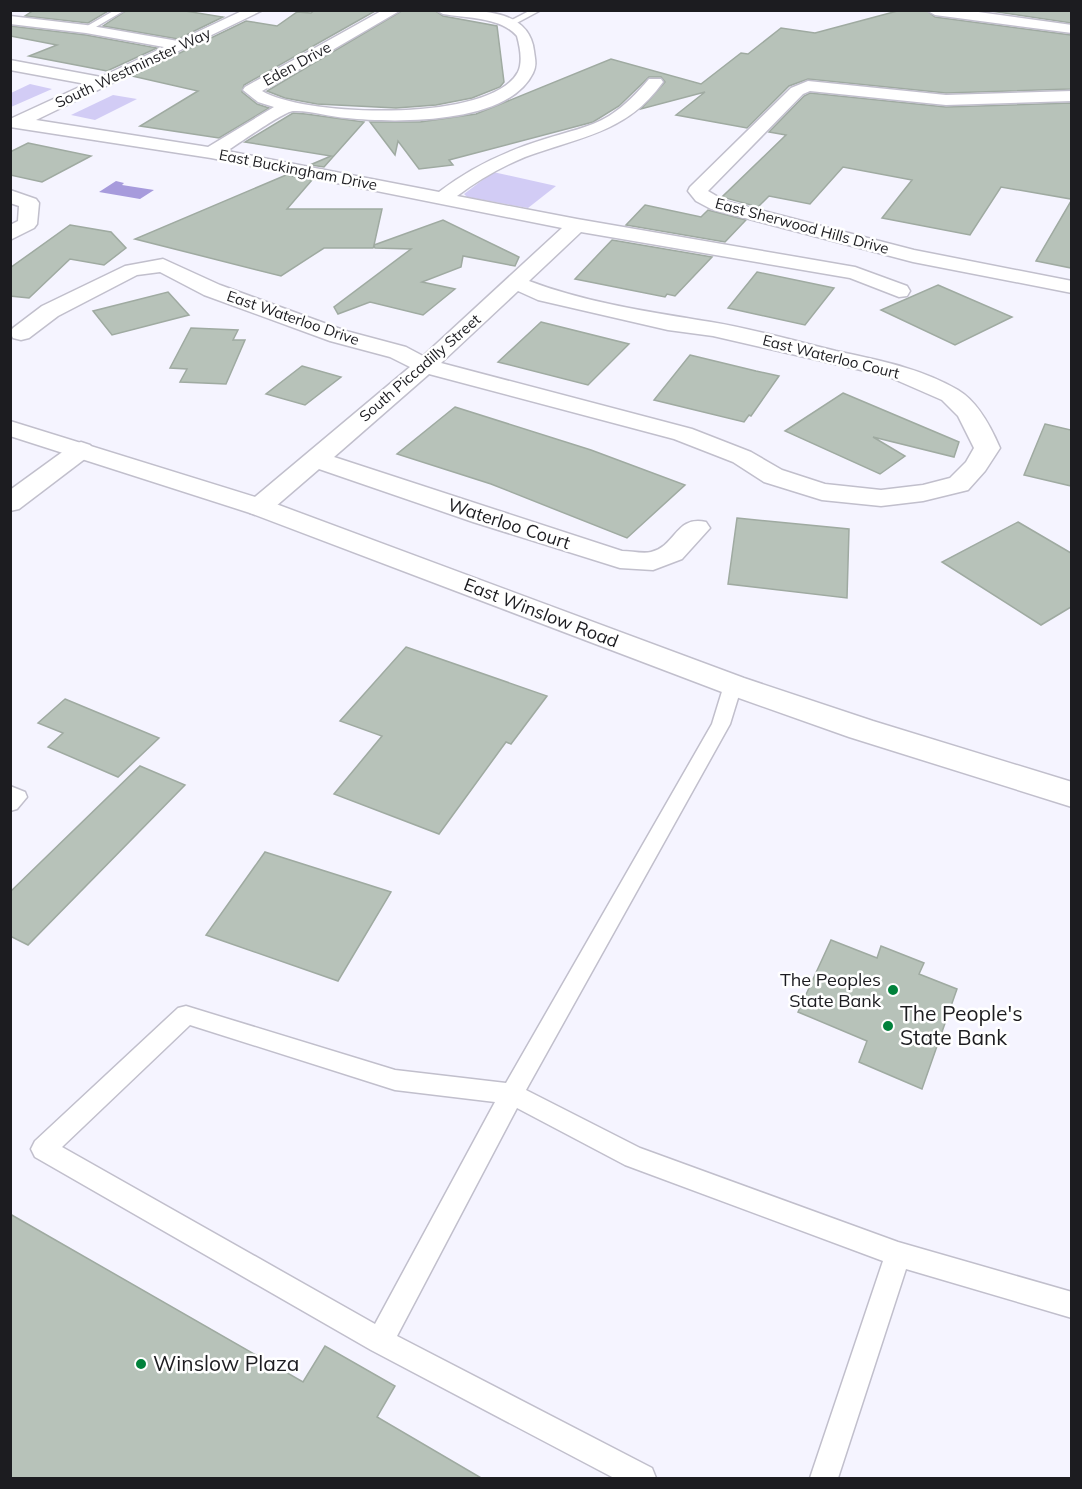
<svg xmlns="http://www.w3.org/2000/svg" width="1082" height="1489" font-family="Mulish,sans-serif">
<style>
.green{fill:#d2ccf5}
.water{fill:#a79bdc}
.building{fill:#b7c2b9;stroke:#9faaa1;stroke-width:1.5}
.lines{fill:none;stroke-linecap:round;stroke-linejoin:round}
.lane-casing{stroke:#c1bfcc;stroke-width:3}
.street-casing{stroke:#c1bfcc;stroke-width:3}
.secondary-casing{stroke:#c1bfcc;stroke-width:3}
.lane{fill:#fff;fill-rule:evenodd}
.street{fill:#fff;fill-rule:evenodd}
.secondary{fill:#fff;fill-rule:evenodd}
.poi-dot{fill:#01813b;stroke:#fff;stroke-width:2}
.labels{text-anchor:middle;stroke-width:5;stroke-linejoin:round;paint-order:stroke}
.far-street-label{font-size:15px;fill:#1c1c20;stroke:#fff}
.street-label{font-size:18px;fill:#1c1c20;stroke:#fff}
.poi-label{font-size:18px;fill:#1c1c20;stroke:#fff;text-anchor:end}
.near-poi-label{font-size:21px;fill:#1c1c20;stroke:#fff;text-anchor:start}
</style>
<rect width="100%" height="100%" fill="#f5f4ff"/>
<g class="green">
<path d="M30 84 52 89 11 107V93Z"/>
<path d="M113 95 137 99 95 120 71 115Z"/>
<path d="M493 172 556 186 528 208 467 197 464 194Z"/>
</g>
<path class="water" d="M116 181 124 183 122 185 154 190 140 199 99 192Z"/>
<g class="building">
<path d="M34 10H110L88 23 25 16Z"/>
<path d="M127 10H179L223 17 178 39 103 26Z"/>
<path d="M315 10H377L244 85 242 92 257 104 269 108 219 138 140 126 198 91 132 76 246 21 277 26 297 12 311 13Z"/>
<path d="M403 10H434L443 16 497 26 504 82 500 87 472 98 436 105 396 108 317 104 285 98 267 91Z"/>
<path d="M901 10H926L935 17 1071 35V89L946 93 808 79 789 86 747 128 676 115 705 92 641 109 665 82 661 77H649L619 106 593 122 449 160 453 165 419 169 398 141 395 155 370 122H420L476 114 611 59 701 84 741 53 748 54 781 28 815 33Z"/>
<path d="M984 10H1071V23Z"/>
<path d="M10 26 86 35 157 48 107 71 29 56 57 45 10 36Z"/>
<path d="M810 93 946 107 1071 103V199L1001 187 970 235 882 218 912 180 843 167 810 204 769 196 758 207 722 197 786 135 769 132 804 96Z"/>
<path d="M293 113 306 114 364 122 324 167 310 165 331 156 245 142Z"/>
<path d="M28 143 91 156 42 182 10 175V152Z"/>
<path d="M286 175 312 180 287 209H382L374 245 443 220 519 257 515 266 463 256 461 267 422 282 455 289 423 315 370 302 338 314 334 307 411 249 375 248 374 246 373 248H324L281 276 135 239Z"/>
<path d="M1071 201V268L1036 261Z"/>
<path d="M645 205 701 217 708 210 746 220 725 242 626 225Z"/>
<path d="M70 225 111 232 126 248 104 265 70 259 29 298 10 296V268Z"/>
<path d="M612 240 712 257 675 296 667 294 665 297 575 279Z"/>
<path d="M757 272 834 288 805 325 728 308Z"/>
<path d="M938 285 1012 317 955 345 881 310Z"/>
<path d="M168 292 189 315 112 335 93 311Z"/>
<path d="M541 322 629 344 588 385 498 362Z"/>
<path d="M191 328 238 330 233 340H245L226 384 180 382 187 369 170 368Z"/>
<path d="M690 355 756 371 779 376 751 416 749 415 744 422 654 400Z"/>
<path d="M302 366 341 377 305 405 266 394Z"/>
<path d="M843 393 959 442 954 457 873 437 905 456 880 474 785 431Z"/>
<path d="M455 407 591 450 685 485 627 538 491 484 397 454Z"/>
<path d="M1045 424 1071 430V486L1024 475Z"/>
<path d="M737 518 849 529 847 598 728 584Z"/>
<path d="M1018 522 1071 553V607L1041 625 942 562Z"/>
<path d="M406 647 547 696 511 744 506 742 439 834 334 794 382 736 340 721Z"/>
<path d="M65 699 159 738 118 777 48 747 63 733 38 723Z"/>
<path d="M140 766 185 785 28 945 10 936V892Z"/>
<path d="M265 852 391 892 338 981 206 935Z"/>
<path d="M831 940 877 958 881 946 924 963 919 974 957 989 922 1089 859 1062 867 1041 798 1012Z"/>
<path d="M10 1214 303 1382 325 1346 395 1386 377 1417 483 1479H10Z"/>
</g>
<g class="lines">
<defs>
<g id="lane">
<path d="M115 10H125L89 31 82 29Z"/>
<path d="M531 10H541L511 26 504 24Z"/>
<path d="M733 679 739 681 742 685 730 724 526 1090 640 1148 898 1242 1072 1292V1318L906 1269 838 1478H810L883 1261 625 1165 517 1108 397 1336 652 1468 656 1478H614L371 1350 35 1157 31 1149 35 1141 178 1008 186 1006 395 1070 506 1083 712 724 724 685 727 681ZM190 1025 395 1090 495 1102 375 1324 62 1147Z"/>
<path d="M10 786 25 792 27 797 17 809 10 811Z"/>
</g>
<g id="street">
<path d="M244 10H263L36 120 208 147 274 107 258 102 243 90 245 87 383 10H401L262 91C305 117 491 123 518 72 523 62 520 47 517 36 501 17 466 18 443 14L436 10C471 10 529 6 534 51 535 59 537 65 533 73 508 125 395 123 347 118 330 117 310 110 293 111 283 112 238 144 227 151L439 192C471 167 506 151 545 139 566 132 589 128 609 116 625 106 637 93 649 79H661L663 82C627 133 579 137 525 157 501 167 478 180 457 196L577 219 855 267 907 286 910 291 907 296 899 297 850 278 581 232 529 281C587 303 650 312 711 322 753 329 795 341 836 351 877 360 921 368 958 390 978 402 991 427 1000 448L985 471 968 490 923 501 881 506 822 500 764 482 733 462 674 439 429 374 334 457 622 551C631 551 643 554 651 552 676 546 676 515 706 522L710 528 682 559 653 570 620 568 473 522 319 469 268 513 259 515 250 513 246 507 250 501 410 367 390 357 330 341 204 295 160 272 137 275 58 316 29 338 21 340 13 338 10 332 13 328 42 306 125 266 163 259 220 285 346 331 406 347 423 356 562 228 211 158 10 127V119L86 84 10 70V60L101 77 164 47 86 33 10 24V16L86 25 178 41ZM518 291 538 300 668 330 713 336 887 376 942 400 958 416 974 448 966 462 950 478 923 485 881 490 825 484 782 470 751 452 692 429 441 363Z"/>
<path d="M964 10 1072 25V33L935 15 928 11Z"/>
<path d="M808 81 946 95 1072 91V101L946 105 810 91 803 94 708 191 725 201 914 250 1072 281V293L913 262 711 209 696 201 688 191 690 187 791 88Z"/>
<path d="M10 190 36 199 39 203 37 224 34 228 10 240V225L18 221 19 206 10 203Z"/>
<path d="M81 442 90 445 94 450 90 455 19 509 10 511V490L72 445Z"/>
</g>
<path id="secondary" d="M10 421 268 501 744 678 873 721 1072 782V807L849 737 722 692 250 513 10 436Z"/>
</defs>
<use href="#lane" class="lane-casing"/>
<use href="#street" class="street-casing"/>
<use href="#secondary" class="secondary-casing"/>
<use href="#lane" class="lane"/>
<use href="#street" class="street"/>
<use href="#secondary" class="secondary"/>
</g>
<g class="poi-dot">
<circle cx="893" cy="990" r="6"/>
<circle cx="888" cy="1026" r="6"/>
<circle cx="141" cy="1364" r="6"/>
</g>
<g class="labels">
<g class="far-street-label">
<text transform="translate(297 64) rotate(-29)" y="5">Eden Drive</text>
<text transform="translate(133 68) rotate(-25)" y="5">South Westminster Way</text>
<text transform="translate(298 170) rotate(11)" y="5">East Buckingham Drive</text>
<text transform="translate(802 226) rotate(15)" y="5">East Sherwood Hills Drive</text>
<text transform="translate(293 318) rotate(19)" y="5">East Waterloo Drive</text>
<text transform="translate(831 357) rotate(14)" y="5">East Waterloo Court</text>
<text transform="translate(420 368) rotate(-41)" y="5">South Piccadilly Street</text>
</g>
<g class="street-label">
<text transform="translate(509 524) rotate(18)" y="6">Waterloo Court</text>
<text transform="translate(541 613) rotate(21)" y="6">East Winslow Road</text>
</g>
<g class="poi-label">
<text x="881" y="986">The Peoples<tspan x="881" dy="21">State Bank</tspan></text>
</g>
<g class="near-poi-label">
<text x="900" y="1021">The People's<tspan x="900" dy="24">State Bank</tspan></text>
<text x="153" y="1371">Winslow Plaza</text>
</g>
</g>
<rect width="1082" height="1489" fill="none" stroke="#1c1c20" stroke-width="24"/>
</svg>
